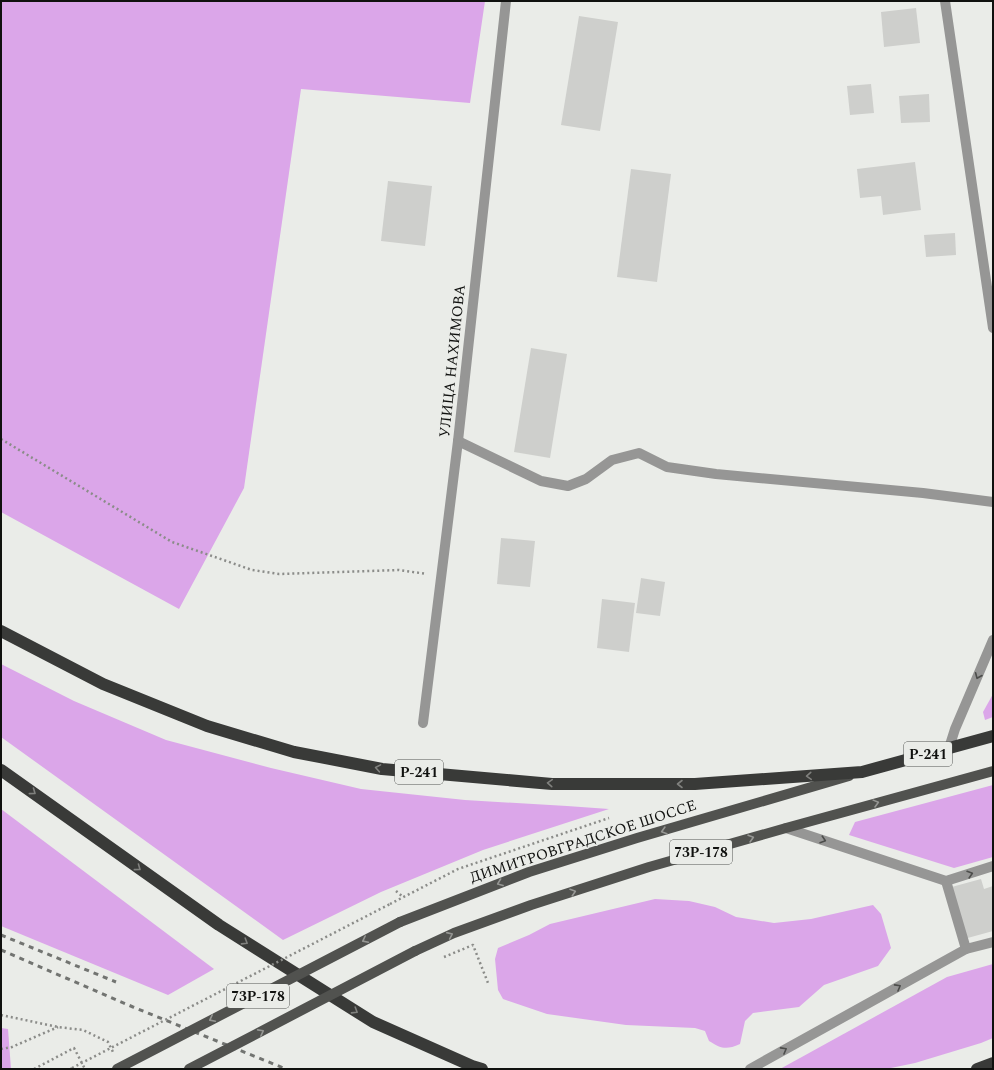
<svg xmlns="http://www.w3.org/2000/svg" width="994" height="1070" font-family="Spectral,serif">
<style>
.green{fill:#dba6e9}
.building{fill:#cecfcc}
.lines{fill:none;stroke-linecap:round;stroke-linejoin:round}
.path{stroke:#8b8c89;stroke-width:2.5;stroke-dasharray:2 3;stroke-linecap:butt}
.lane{stroke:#969695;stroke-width:10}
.street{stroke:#969695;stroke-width:10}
.primary{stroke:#51524f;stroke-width:10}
.highway{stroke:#393a38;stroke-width:12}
.rail{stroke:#727471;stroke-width:3;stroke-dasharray:5 5;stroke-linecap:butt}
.path-bridge{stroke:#8b8c89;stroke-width:2.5;stroke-dasharray:2 3;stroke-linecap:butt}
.primary-bridge{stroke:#51524f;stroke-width:10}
.oneway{stroke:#4c4d4b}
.oneway2{stroke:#80817e}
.oneway3{stroke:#969794}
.labels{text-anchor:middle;stroke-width:3;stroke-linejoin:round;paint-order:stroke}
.shield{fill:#eaece8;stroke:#515350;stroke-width:1}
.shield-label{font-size:14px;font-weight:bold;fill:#10110f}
.street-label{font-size:15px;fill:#10110f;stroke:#eaece8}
</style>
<rect width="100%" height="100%" fill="#eaece8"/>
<g class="green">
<path d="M1 1H485L470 103 301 89 244 488 179 609 1 512Z"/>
<path d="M1 664 74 701 166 740 271 768 361 789 465 800 567 806 609 809 483 850 381 892 283 940 1 737Z"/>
<path d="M993 694V717L985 720 983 712Z"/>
<path d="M993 785V857L954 868 849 835 855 822Z"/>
<path d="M1 809 214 969 168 995 1 926Z"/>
<path d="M655 899 689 901 715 907 736 917 774 923 811 919 873 905 881 914 891 948 878 966 824 985 799 1007 753 1013 745 1021 740 1044C726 1050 722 1049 709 1041L705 1031 695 1028 626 1025 547 1014 503 999 498 990 495 959 498 948 529 935 550 924Z"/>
<path d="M993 964V1038L981 1043 915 1063 886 1069H780L947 977Z"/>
<path d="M1 1028 8 1029 11 1069H1Z"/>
</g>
<g class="building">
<path d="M916 8 920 43 884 47 881 12Z"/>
<path d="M579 16 618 22 600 131 561 125Z"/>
<path d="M871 84 874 113 850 115 847 86Z"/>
<path d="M929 94 930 122 901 123 899 96Z"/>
<path d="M915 162 921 210 883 215 881 196 860 198 857 169Z"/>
<path d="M631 169 671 174 657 282 617 277Z"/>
<path d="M388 181 432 186 425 246 381 241Z"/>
<path d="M955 233 956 255 926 257 924 235Z"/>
<path d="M531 348 567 354 550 458 514 452Z"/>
<path d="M501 538 535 541 530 587 497 584Z"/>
<path d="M641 578 665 582 660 616 636 613Z"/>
<path d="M602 599 635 603 629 652 597 648Z"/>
<path d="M981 879 984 889 993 886V931L964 939 948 888Z"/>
</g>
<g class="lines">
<g class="path">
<path d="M1 439 172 542 252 570 279 574 399 570 427 574"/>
<path d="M396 891 403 897"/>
<path d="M390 904 458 869 609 818"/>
<path d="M444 957 473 945 488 983"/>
<path d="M1 1015 58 1027 83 1030 108 1042 114 1054"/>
<path d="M1 1049 12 1047 58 1027"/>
<path d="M34 1069 74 1048 85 1069"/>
<path d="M71 1069 72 1068"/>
</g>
<g class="lane">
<path d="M949 748 955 729 993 640"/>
<path d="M786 828 946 881 993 866"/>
<path d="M946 881 966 949 993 942"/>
<path d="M750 1069 966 949"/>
</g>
<g class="street">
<path d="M945 1 993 328"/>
<path d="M458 441 541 481 568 486 586 479 612 460 639 453 667 467 716 474 923 493 993 502"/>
<path d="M423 723 458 441 506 1"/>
</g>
<g class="primary">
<path d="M400 922 529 872 637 838 849 776"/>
<path d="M415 951 454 933 531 905 649 867 786 828 993 771"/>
</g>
<g class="highway">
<path d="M1 631 103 684 207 726 294 752 382 769 552 784H695L862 772 993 736"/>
<path d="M1 770 219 925 373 1022 472 1066 482 1069"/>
<path d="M977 1069 993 1063"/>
</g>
<g class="rail">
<path d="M1 935 116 982"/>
<path d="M1 950 133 1007 286 1069"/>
</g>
<path class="path-bridge" d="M72 1068 390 904"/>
<g class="primary-bridge">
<path d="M117 1069 400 922"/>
<path d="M189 1069 415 951"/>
</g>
</g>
<defs><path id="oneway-chevron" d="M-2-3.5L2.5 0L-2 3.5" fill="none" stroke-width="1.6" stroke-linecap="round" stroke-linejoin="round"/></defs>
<g class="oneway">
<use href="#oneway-chevron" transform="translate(978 676) rotate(113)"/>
<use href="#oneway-chevron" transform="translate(823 840) rotate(18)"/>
<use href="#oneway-chevron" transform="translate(970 874) rotate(-17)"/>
<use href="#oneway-chevron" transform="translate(898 987) rotate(-29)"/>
<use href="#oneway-chevron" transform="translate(784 1050) rotate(-29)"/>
</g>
<g class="oneway2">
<use href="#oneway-chevron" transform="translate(378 768) rotate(-170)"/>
<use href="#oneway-chevron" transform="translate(809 776) rotate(176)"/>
<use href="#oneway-chevron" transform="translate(550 783) rotate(-176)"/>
<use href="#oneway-chevron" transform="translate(680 784) rotate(-180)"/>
<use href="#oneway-chevron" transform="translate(33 792) rotate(36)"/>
<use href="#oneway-chevron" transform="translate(138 868) rotate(36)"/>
<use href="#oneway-chevron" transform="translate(245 942) rotate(32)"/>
<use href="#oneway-chevron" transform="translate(355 1011) rotate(32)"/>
</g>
<g class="oneway3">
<use href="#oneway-chevron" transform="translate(876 803) rotate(-15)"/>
<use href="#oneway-chevron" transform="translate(664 831) rotate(164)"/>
<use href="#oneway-chevron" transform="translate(751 838) rotate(-16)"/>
<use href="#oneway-chevron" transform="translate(500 883) rotate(159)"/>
<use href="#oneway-chevron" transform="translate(573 892) rotate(-18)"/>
<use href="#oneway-chevron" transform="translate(450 935) rotate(-24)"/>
<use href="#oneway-chevron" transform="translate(365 940) rotate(153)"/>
<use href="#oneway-chevron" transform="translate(212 1019) rotate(153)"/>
<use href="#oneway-chevron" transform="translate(261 1032) rotate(-28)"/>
</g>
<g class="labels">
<g class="shield">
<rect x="904" y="742" width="48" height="24" rx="3"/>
<rect x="395" y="760" width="48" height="24" rx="3"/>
<rect x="670" y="840" width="62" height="24" rx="3"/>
<rect x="227" y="984" width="62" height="24" rx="3"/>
</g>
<g class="shield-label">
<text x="928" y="759">Р-241</text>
<text x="419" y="777">Р-241</text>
<text x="701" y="857">73Р-178</text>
<text x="258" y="1001">73Р-178</text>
</g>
<g class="street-label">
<text transform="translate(452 361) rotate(-84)" y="5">УЛИЦА НАХИМОВА</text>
<text transform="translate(583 841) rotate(-18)" y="5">ДИМИТРОВГРАДСКОЕ ШОССЕ</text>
</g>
</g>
<rect width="994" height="1070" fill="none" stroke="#10110f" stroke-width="4"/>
</svg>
